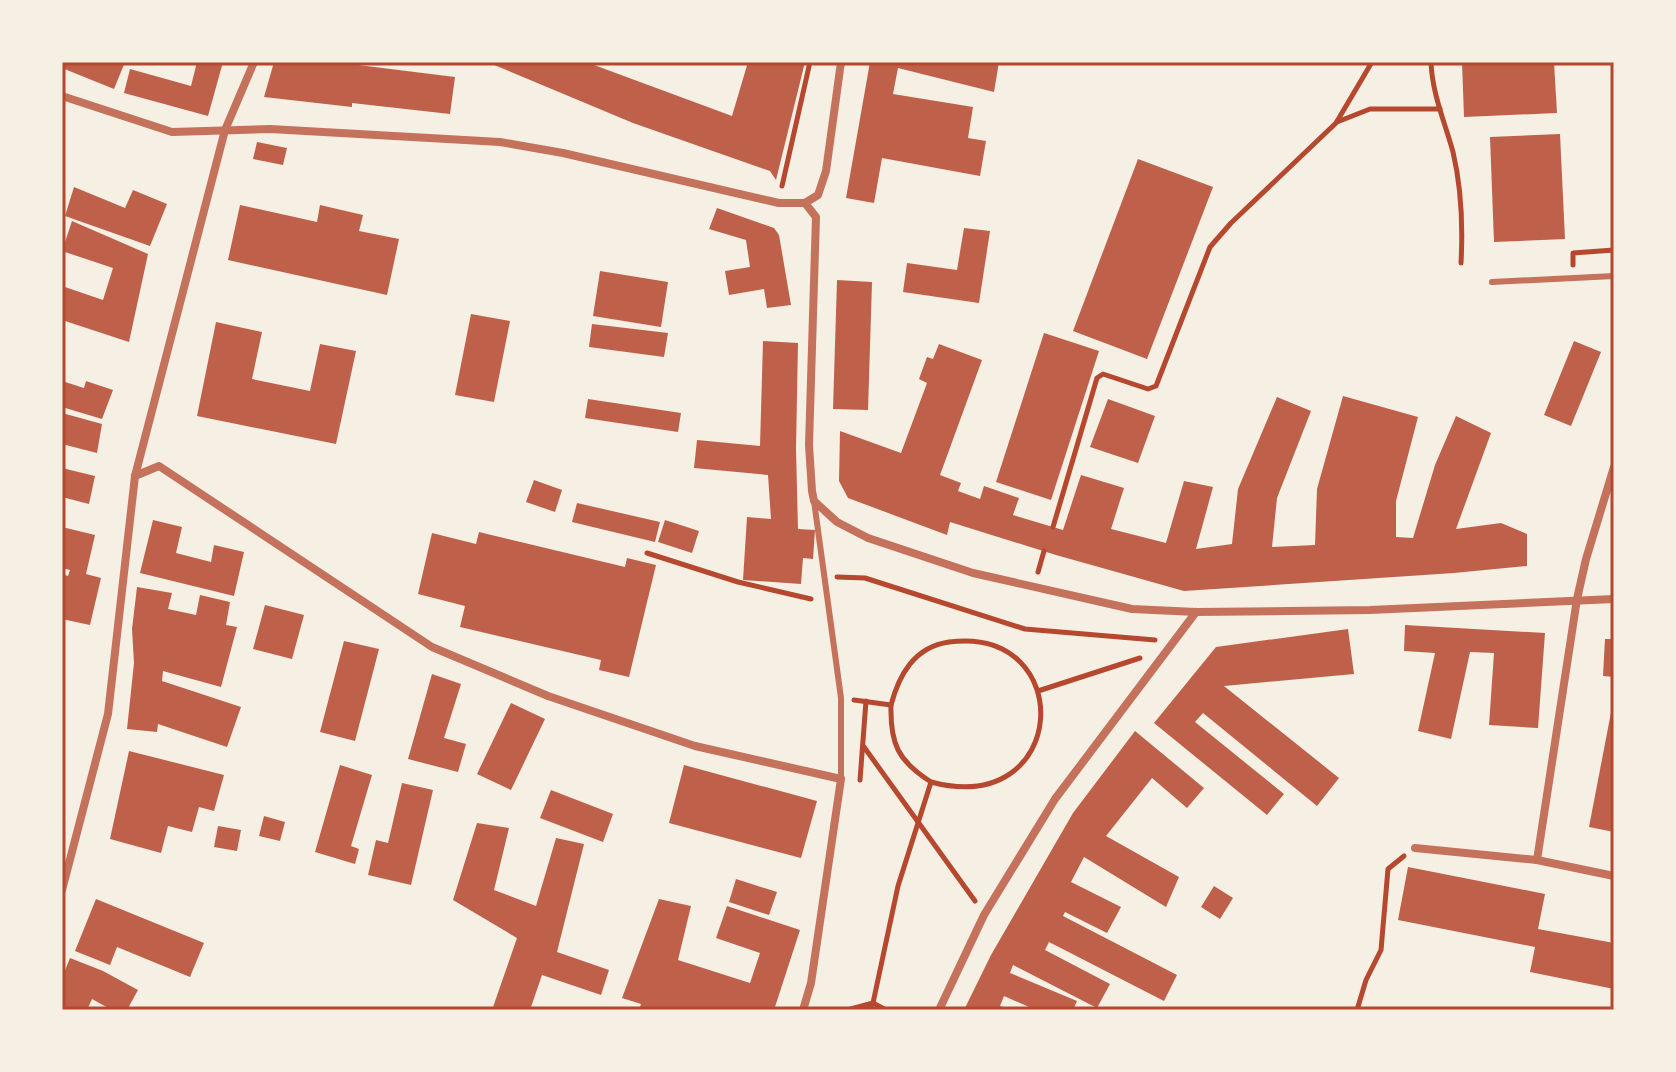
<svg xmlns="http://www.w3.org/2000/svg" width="1676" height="1072" font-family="'Roboto Condensed',sans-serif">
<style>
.building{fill:#bf614a}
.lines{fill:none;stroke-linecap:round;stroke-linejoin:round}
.path{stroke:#b5482f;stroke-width:5}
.service{stroke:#c5725c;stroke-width:6}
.minor{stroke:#c5725c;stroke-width:8}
.neatline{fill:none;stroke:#b5482f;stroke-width:3}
</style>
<rect width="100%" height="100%" fill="#f6efe4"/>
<g class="building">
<path d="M62 62H125L114 89 62 68Z"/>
<path d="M197 62H223L208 116 124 93 130 69 191 86Z"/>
<path d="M274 62H334L455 77 450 114 352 103V107L264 97Z"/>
<path d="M487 62H586L732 116 748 62H805L776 180 770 171 633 123Z"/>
<path d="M870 62H999L994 92 898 68 893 94 973 107 968 138 986 141 980 176 882 158 874 203 846 198Z"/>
<path d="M1462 62H1554L1557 113 1464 117Z"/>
<path d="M1560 134 1565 239 1494 242 1490 137Z"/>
<path d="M257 142 287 148 283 165 253 159Z"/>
<path d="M1138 159 1213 187 1147 359 1073 331Z"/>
<path d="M74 187 125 208 133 190 167 204 150 246 65 216Z"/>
<path d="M240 205 317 222 320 205 363 215 359 231 399 239 387 295 228 260Z"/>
<path d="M717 208 774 228 779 235 791 305 767 308 764 289 729 295 725 271 750 267 746 240 709 229Z"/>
<path d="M72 221 148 254 129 342 62 320V286L103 300 113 268 62 251Z"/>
<path d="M964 228 990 231 979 303 903 292 907 263 957 270Z"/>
<path d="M600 271 668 282 661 327 593 316Z"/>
<path d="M837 280 872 282 868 410 833 409Z"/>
<path d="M471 314 510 321 494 402 455 395Z"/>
<path d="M216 322 262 332 252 379 310 391 320 344 356 351 336 444 197 416Z"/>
<path d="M592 324 668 333 664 357 589 347Z"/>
<path d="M1044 333 1099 351 1051 500 996 482Z"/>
<path d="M763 341 798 343 796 449 798 529 815 530 813 559 803 558 801 584 743 580 747 517 771 519 768 475 694 468 697 440 760 446Z"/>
<path d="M1574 341 1601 352 1571 426 1544 415Z"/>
<path d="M939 344 982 360 940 475 961 483 958 491 980 499 984 486 1019 498 1013 515 1063 530 1081 475 1124 488 1111 529 1166 543 1184 481 1213 487 1196 549 1232 544 1238 489 1277 397 1311 411 1277 498 1272 547 1315 545 1317 489 1343 396 1418 417 1396 501V537L1413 538 1435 465 1456 416 1491 433 1456 529 1501 523 1527 534V566L1454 573 1184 591 1056 555 950 522 947 535 848 498 839 481 840 431 901 453 927 383 919 379 927 357 933 359Z"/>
<path d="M62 381 84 388 86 381 113 390 102 419 62 407Z"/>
<path d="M588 399 681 413 678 432 585 418Z"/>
<path d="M1108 399 1155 416 1138 463 1090 447Z"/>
<path d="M62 413 102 424 97 453 62 444Z"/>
<path d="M62 468 95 476 89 504 62 497Z"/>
<path d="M534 480 562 490 555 512 526 502Z"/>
<path d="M577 503 660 522 655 542 572 522Z"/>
<path d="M153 520 182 527 176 553 211 562 214 545 244 552 234 596 140 573Z"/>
<path d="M665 520 699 531 692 553 658 542Z"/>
<path d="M62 527 95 535 86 574 101 578 90 625 62 619V574L68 576 70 570 62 568Z"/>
<path d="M479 532 625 567 627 558 656 565 629 677 599 670 601 660 460 627 465 606 418 594 432 533 476 544Z"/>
<path d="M137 587 172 593 168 609 196 615 200 595 230 602 226 625 237 627 221 687 163 671 162 681 241 707 227 747 158 724 157 732 127 729 134 663 132 629Z"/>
<path d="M265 605 304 615 292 659 253 649Z"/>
<path d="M1405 625 1545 633 1538 728 1489 725 1494 653 1470 652 1451 739 1418 731 1435 653 1404 651Z"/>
<path d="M1348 629 1354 674 1224 686 1339 778 1317 806 1203 713 1195 722 1284 794 1267 815 1154 723 1216 647Z"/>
<path d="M1605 639H1614V677L1603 676Z"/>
<path d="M344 641 379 649 355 741 320 732Z"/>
<path d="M432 674 461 684 444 738 466 744 458 772 408 759Z"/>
<path d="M1613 702H1614V832L1589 827Z"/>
<path d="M511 703 545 719 511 790 477 774Z"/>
<path d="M1135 731 1204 788 1187 808 1152 778 1106 836 1179 877 1166 907 1084 857 1071 882 1121 907 1107 933 1065 912 1063 916 1177 975 1164 1001 1049 942 1045 950 1110 984 1097 1008 1013 965 1010 973 1077 1001 1073 1010H1036L1004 996 1000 1006 1010 1010H964L991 955 1073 813Z"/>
<path d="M129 751 224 775 214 811 199 807 192 832 168 826 161 853 110 839Z"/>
<path d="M340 765 372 775 351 846 359 849 355 864 315 852Z"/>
<path d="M684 765 817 801 801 858 669 823Z"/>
<path d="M402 783 433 790 411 885 368 875 376 840 388 843Z"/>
<path d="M551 790 613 814 603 842 540 818Z"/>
<path d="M264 816 285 822 280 841 259 836Z"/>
<path d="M477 823 509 828 494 890 536 906 556 838 584 844 557 952 609 970 601 995 542 975 530 1010H492L517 938 453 900Z"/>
<path d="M218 826 241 830 237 851 214 847Z"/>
<path d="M1408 867 1545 894 1538 929 1614 943V989L1530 972 1535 947 1398 920Z"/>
<path d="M736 879 777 892 769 915 729 902Z"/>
<path d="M1214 886 1233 898 1220 919 1201 907Z"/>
<path d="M96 899 204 943 190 977 117 947 110 965 75 951Z"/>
<path d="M659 899 691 906 678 960 750 983 760 953 716 938 727 906 800 930 774 1010H639L641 1004 622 998Z"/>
<path d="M70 958 103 971 138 990 127 1010H112L92 999 87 1010H62V978Z"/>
</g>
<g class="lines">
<g class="path">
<path d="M1431 62C1432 93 1445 123 1453 152 1462 190 1463 225 1461 263"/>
<path d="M1337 122 1370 109H1440"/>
<path d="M782 186 810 62"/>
<path d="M1573 265V253L1614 250"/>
<path d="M1053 527 1097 378 1103 374 1148 389 1156 386 1210 247 1231 223 1336 123 1372 62"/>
<path d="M647 553 738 582 811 599"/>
<path d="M1038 572 1044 551"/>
<path d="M837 577 865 578 1025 629 1155 640"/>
<path d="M1038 691 1140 658"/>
<path d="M854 700 891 705C899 675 914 647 949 642 1078 625 1070 819 931 782L898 886 873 1003 869 1010"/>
<path d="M891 705C890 744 898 761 931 782"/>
<path d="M864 747 975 901"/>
<path d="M860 780 866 701"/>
<path d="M847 1010 873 1003 886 1010"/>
<path d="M1357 1010 1366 980 1381 950 1388 869 1404 856"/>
</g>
<g class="service">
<path d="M1492 282 1614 276"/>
<path d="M814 501 841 698V779"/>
</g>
<g class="minor">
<path d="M62 96 172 132 270 129 500 142 563 153 779 203H805"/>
<path d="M805 203 816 217 809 445 812 491 814 501 837 522 868 538 973 573 1132 609 1196 612 1370 610 1614 599"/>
<path d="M805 203 818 195 826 171 841 62"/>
<path d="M135 476 159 466 432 647 548 696 695 746 841 779 811 983 803 1010"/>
<path d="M1415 848 1537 860 1614 876"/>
<path d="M1537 860 1577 599 1586 559 1614 467"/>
<path d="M62 890 108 714 135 476 225 130 254 62"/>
<path d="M939 1010 984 915 1055 799 1196 612"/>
</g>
</g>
<rect width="1676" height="1072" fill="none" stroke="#f6efe4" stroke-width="128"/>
<rect x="64" y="64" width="1548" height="944" class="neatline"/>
</svg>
